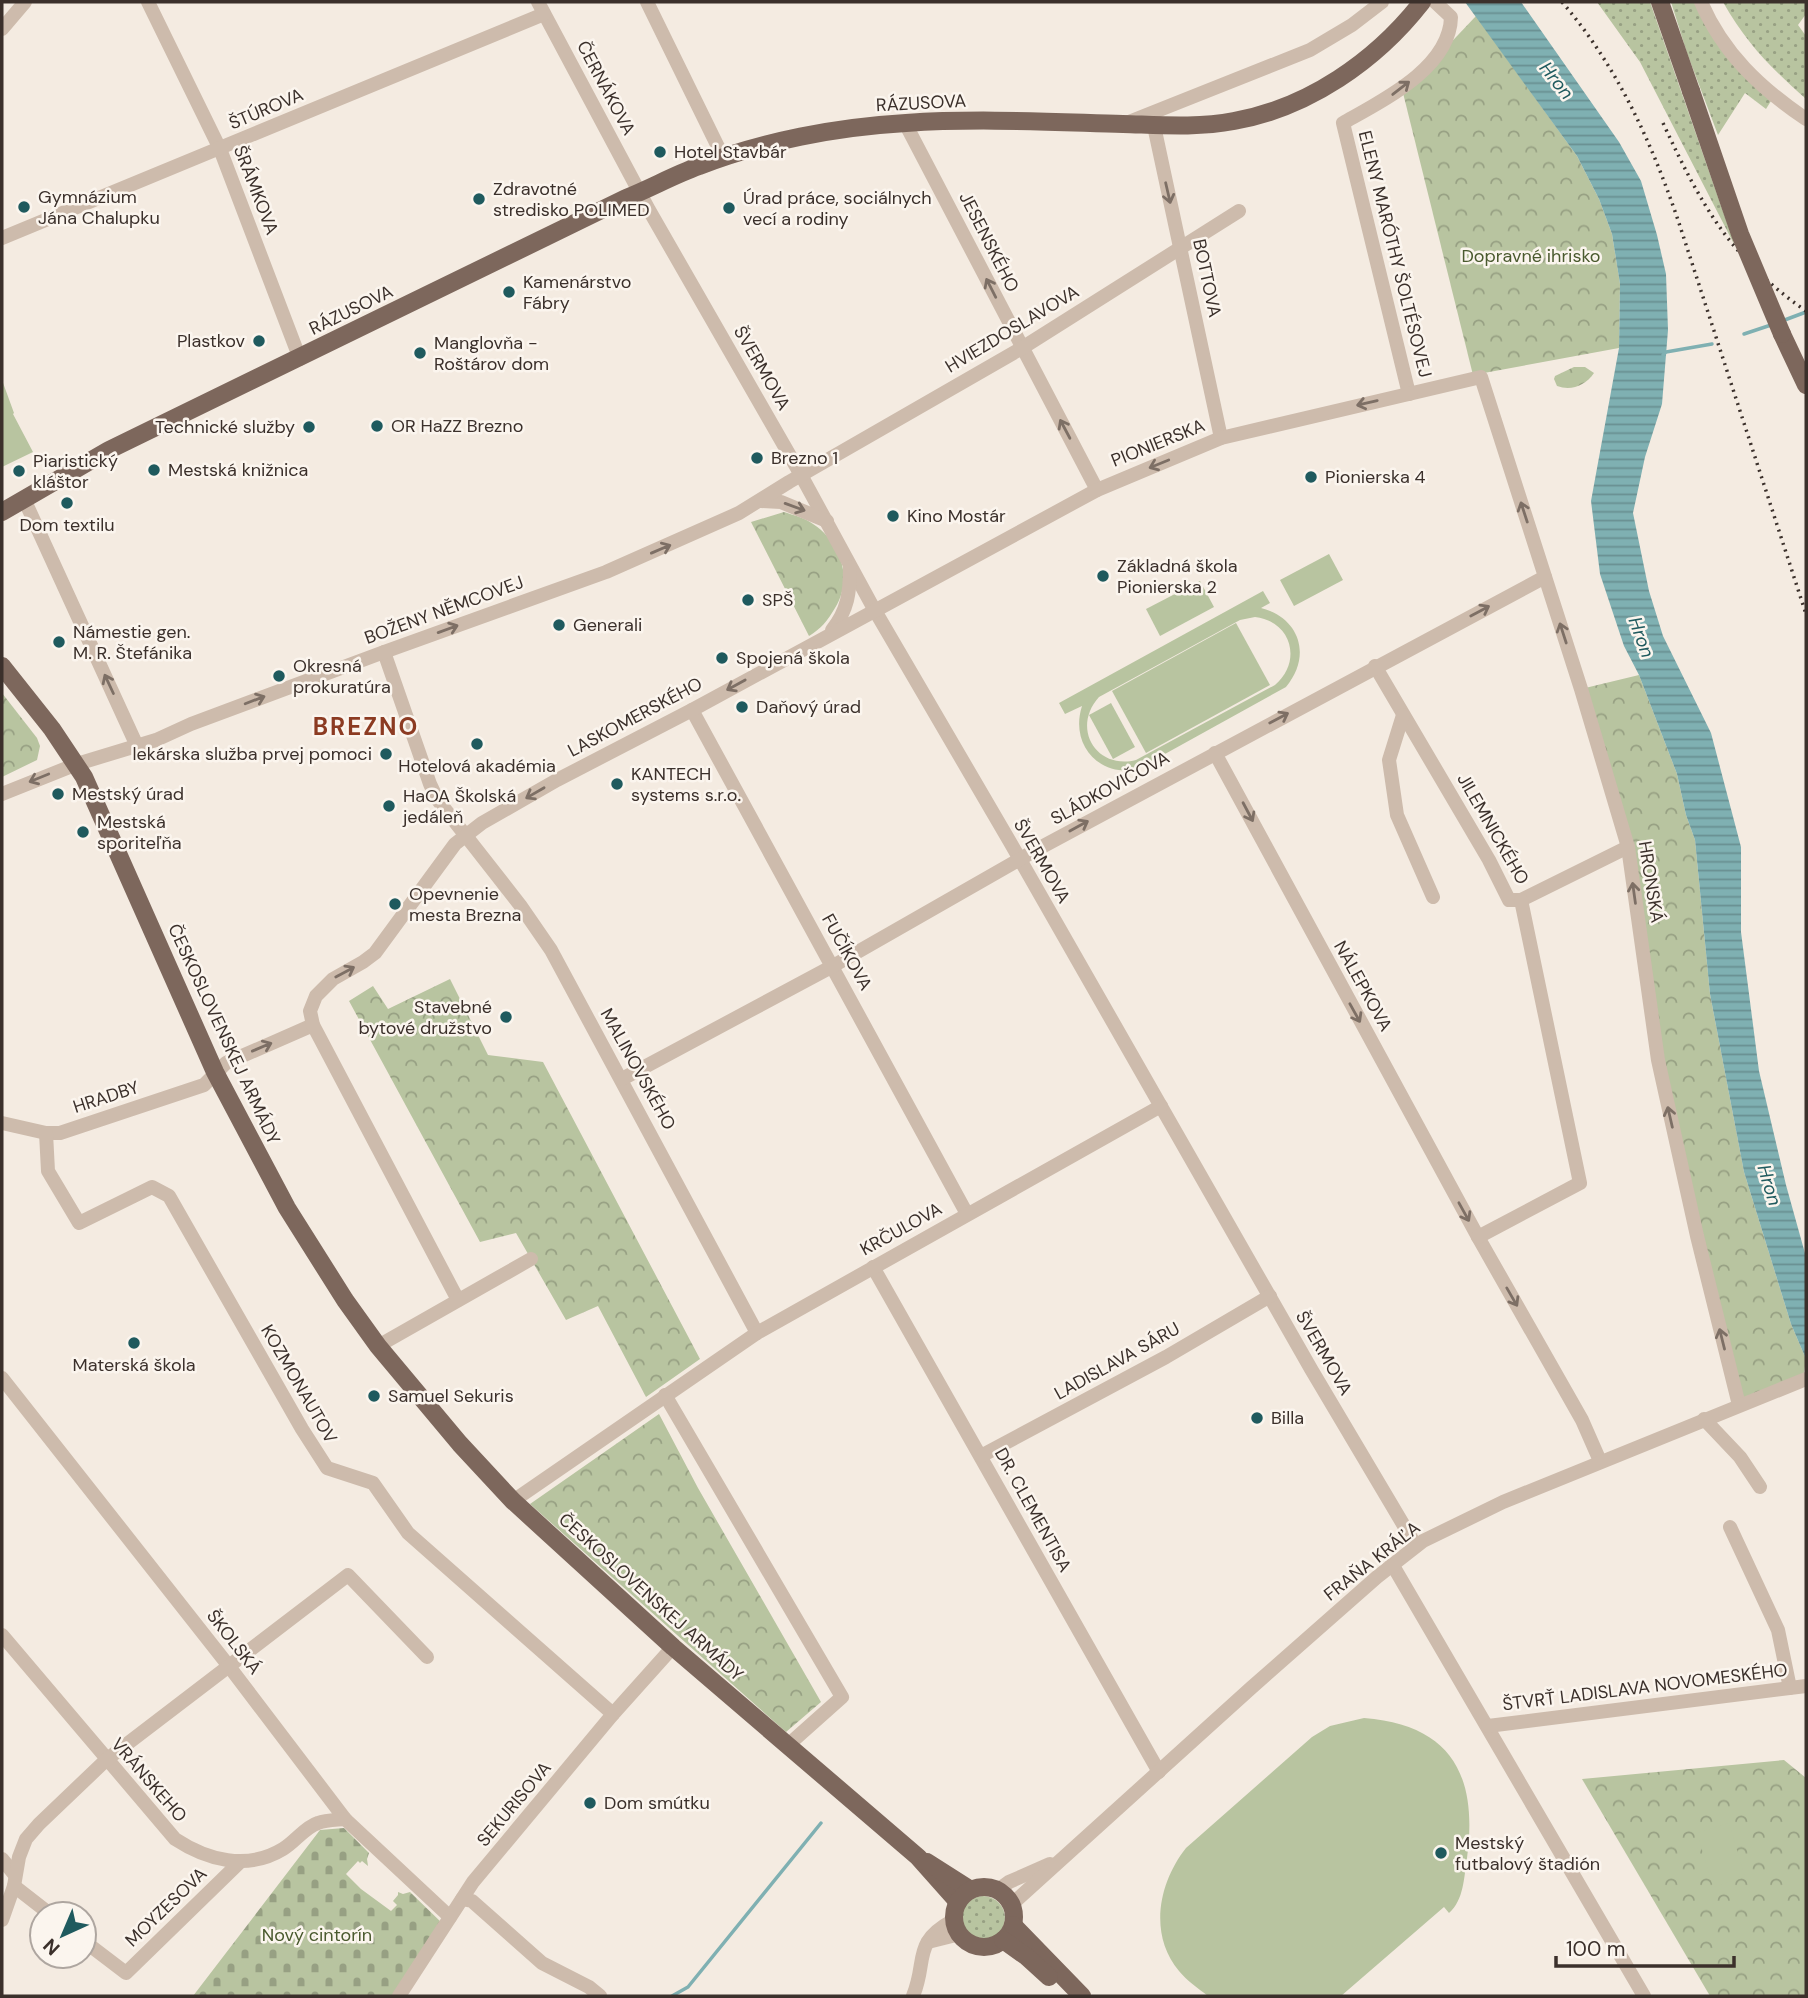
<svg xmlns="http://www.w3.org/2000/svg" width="1808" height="1998" font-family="'DM Sans',sans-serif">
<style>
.grass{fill:url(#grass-dots)}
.cemetery{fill:url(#cemetery-stones)}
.park{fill:url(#park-crowns)}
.garden{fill:#b8c4a0;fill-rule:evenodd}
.water{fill:url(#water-rules)}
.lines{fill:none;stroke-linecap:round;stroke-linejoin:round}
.stream{stroke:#7fb0b2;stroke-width:3.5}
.minor{stroke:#cdbbac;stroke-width:14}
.major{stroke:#7d675c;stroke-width:18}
.rail{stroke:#3b302b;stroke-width:3.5;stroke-dasharray:2 5;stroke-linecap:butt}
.major-bridge{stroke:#7d675c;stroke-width:18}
.oneway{stroke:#7d6f65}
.poi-dot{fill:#1f5a5e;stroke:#fbf5ee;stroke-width:2.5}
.labels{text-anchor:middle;stroke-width:5;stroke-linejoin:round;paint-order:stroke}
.street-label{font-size:18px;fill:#3b302b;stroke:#fbf5ee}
.poi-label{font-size:18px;fill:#3b302b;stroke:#fbf5ee;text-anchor:start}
.park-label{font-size:18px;fill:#4a5a2e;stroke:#fbf5ee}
.water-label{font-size:19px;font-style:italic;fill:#1f5a5e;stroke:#fbf5ee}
.district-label{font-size:24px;font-weight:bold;letter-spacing:2px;fill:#8c3b22;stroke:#fbf5ee}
</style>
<defs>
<pattern id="grass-dots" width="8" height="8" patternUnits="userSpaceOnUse" patternTransform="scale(1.75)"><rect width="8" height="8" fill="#b8c4a0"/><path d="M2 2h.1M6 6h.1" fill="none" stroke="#97a083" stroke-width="1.8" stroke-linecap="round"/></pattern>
<pattern id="cemetery-stones" width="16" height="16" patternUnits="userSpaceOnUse" patternTransform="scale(1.75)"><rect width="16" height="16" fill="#b8c4a0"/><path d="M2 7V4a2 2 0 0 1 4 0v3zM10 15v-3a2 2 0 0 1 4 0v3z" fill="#97a083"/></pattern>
<pattern id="park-crowns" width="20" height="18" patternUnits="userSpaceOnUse" patternTransform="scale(1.75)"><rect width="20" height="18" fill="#b8c4a0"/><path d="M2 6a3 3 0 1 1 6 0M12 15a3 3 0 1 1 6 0" fill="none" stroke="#97a083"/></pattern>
<pattern id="water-rules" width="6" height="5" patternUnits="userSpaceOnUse" patternTransform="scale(1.75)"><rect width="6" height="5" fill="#7fb0b2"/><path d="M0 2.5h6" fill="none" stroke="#699091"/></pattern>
</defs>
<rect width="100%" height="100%" fill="#f4ebe1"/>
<g class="grass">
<path d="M1597 2H1650L1735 246 1640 62Z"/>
<path d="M1671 2H1695L1771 101 1766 109 1745 93 1718 135 1687 53Z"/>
<path d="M1723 2H1806V14L1798 25 1806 36V99C1770 67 1747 44 1723 2Z"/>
<circle cx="983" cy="1918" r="22"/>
</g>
<path class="cemetery" d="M344 1828 369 1853 367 1859 368 1866 362 1861 360 1863 358 1861 346 1874 361 1889 391 1911 397 1905 393 1901 398 1895V1892L403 1894 410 1892 444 1925 396 1996H193L320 1830Z"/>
<g class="park">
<path d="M1476 16 1577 156 1599 199 1612 234 1620 284 1619 348 1473 375 1403 93Z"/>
<path d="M1574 367H1585L1594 373C1585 386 1571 391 1557 386L1554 379 1555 376Z"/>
<path d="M784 512C793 515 802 517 810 522 840 540 854 577 835 608 828 620 821 629 809 636L751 522Z"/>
<path d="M1639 675 1677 774 1686 815 1695 840 1710 994 1744 1172 1791 1324 1806 1359 1803 1380 1739 1405 1658 1060 1628 847 1581 689Z"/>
<path d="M2 693 37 738 40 746 37 760 2 777Z"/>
<path d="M450 979 488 1055 543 1062 700 1359 646 1397 598 1306 566 1320 516 1233 480 1242 349 1001 373 986 388 1009Z"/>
<path d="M659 1414 698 1488 821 1702 786 1732 530 1504Z"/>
<path d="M1784 1760 1806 1778V1996H1710L1582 1779Z"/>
</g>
<g class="garden">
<path d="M2 380 14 413 13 414 33 452 2 467Z"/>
<path d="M1329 554 1343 580 1294 606 1280 580Z"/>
<path d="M1200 581 1214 607 1160 636 1146 609Z"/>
<path d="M1263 591 1270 603 1261 608C1300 618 1312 656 1286 687L1136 770C1097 776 1070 743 1082 706L1065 714 1059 703ZM1255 617C1291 621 1303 661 1275 685L1136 760C1096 770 1071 728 1099 697L1240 620Z"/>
<path d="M1236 623 1270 685 1146 753 1112 691Z"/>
<path d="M1111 703 1135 747 1113 759 1089 715Z"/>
<path d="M1364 1718C1452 1725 1478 1776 1467 1858 1464 1877 1464 1900 1449 1913L1444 1907 1341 1996H1208C1198 1988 1187 1981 1179 1971 1148 1934 1159 1882 1186 1848L1312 1737 1330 1726Z"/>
<path d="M1729 1823 1745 1877 1713 1887 1697 1833Z"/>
</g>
<path class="water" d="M1465 2H1521L1619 142 1641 181 1657 235 1666 274 1668 330 1662 404 1645 457 1633 513 1649 591 1663 636 1711 733 1741 847V932L1759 1071 1786 1185 1806 1257V1359L1791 1324 1744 1172 1710 994 1695 840 1686 815 1677 774 1639 675 1624 646 1600 574 1591 501 1619 348 1620 284 1612 234 1599 199 1577 156Z"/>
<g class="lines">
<g class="stream">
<path d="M1782 321 1806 312"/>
<path d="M1744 334 1771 325"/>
<path d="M1663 355 1666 352 1712 344"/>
<path d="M672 1996 688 1987 821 1823"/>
</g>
<g class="minor">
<path d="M148 2 220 149 300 359"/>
<path d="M538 2 649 210 801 475 874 609 1010 842 1311 1369 1416 1546"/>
<path d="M647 2 723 157"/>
<path d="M1701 2C1723 53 1760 88 1806 119"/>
<path d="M2 29 25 2"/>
<path d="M1129 122 1310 50 1352 25 1382 2"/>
<path d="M905 123 1097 490"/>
<path d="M1154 126 1221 438"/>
<path d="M2 238 544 14"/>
<path d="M1409 394 1343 123C1382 101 1450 68 1451 17L1435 2"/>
<path d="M24 499 137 746"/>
<path d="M761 501 781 502 827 521"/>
<path d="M832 630C848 610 850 592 850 567"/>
<path d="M384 652 430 784 437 799 520 905 551 950 757 1333"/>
<path d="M1375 666 1489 860 1509 900H1521L1628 847"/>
<path d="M692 710 967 1214"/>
<path d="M1403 715 1389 760 1397 815 1433 897"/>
<path d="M1215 753 1478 1237 1582 1420 1600 1461"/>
<path d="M2 794 77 764 156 740 191 724 384 652 606 572 739 513 789 482 1022 348 1239 211"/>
<path d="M622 1079 833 966 1036 850 1545 577"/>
<path d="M2 1123 46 1133H60L204 1085 226 1063 313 1025"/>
<path d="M46 1133 48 1171 79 1223 152 1187 169 1196 302 1429 327 1468 373 1483 408 1533 613 1714"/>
<path d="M1478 1237 1580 1183 1521 900"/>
<path d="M873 1267 1159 1772"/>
<path d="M458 1300 313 1025 310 1011 316 996 333 979 363 962 375 953 455 844 482 823 557 780 692 710 1097 490 1221 438 1481 377 1581 689 1628 847 1658 1060 1697 1236 1739 1405"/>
<path d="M378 1346 531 1259"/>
<path d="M2 1378 228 1665 345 1819 450 1917"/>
<path d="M665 1395 842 1697 787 1746"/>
<path d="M1704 1419 1740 1457 1760 1487"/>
<path d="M981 1456 1166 1357 1270 1296"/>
<path d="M513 1501 757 1333 1161 1106"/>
<path d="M1730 1527 1778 1630 1790 1688"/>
<path d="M1392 1564 1644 1996"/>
<path d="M2 1635 175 1839C207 1860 247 1871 283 1849 295 1842 305 1827 318 1823 326 1820 336 1820 345 1819"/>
<path d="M1488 1726 1806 1686"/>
<path d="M2 1859 15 1875"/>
<path d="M14 1886 50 1914"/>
<path d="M998 1890 1009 1882 1050 1864"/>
<path d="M462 1899 472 1901 542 1963 589 1987 600 1996"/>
<path d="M1011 1905 1251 1688 1377 1577 1423 1541 1503 1502 1806 1379"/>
<path d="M2 1920 14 1886 19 1857 26 1839 39 1824 106 1760 348 1575 427 1657"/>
<path d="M84 1941 126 1973 240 1862"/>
<path d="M928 1942 960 1934"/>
<path d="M399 1996 473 1882 613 1714 673 1647"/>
<path d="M913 1996C928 1960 911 1943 954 1920"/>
</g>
<g class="major">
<path d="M1660 2 1691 91"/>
<path d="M1782 334 1806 385"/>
<path d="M2 512 109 450 626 198C651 188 674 175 699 166 763 141 837 127 906 123 978 118 1051 122 1123 124 1160 125 1197 128 1234 121 1308 108 1376 61 1422 2"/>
<path d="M2 666 52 729 84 777 215 1072 287 1208 345 1300 378 1346 460 1444 513 1501 673 1647 918 1857 958 1902"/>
<path d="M927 1862 971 1890"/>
<circle cx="984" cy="1917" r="30"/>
<path d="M1013 1925 1082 1996"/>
<path d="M1003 1940 1027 1957 1049 1977"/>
</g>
<g class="rail">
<path d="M1562 2C1617 66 1651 141 1678 220L1806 614"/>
<path d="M1663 123C1701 205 1730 258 1806 311"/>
</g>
<path class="major-bridge" d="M1691 91 1740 234 1782 334"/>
</g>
<defs><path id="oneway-shaft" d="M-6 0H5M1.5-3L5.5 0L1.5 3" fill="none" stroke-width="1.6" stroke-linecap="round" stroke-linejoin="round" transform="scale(1.75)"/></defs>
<g class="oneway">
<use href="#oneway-shaft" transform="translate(1401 88) rotate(-38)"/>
<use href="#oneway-shaft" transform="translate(1168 193) rotate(77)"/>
<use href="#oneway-shaft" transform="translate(991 288) rotate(-117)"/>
<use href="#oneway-shaft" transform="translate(1367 403) rotate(167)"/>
<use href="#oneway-shaft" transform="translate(1065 429) rotate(-118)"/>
<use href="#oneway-shaft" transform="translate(1159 464) rotate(158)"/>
<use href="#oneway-shaft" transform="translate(795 507) rotate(20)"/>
<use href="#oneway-shaft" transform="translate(1524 512) rotate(-108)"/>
<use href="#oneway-shaft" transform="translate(661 549) rotate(-23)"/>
<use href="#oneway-shaft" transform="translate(1480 611) rotate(-28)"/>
<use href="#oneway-shaft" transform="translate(448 629) rotate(-20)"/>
<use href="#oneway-shaft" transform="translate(1563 633) rotate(-108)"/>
<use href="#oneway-shaft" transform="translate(109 684) rotate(-115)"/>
<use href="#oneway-shaft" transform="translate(736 685) rotate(151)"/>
<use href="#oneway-shaft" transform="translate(255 700) rotate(-21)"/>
<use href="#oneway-shaft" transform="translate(1279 718) rotate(-28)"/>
<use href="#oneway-shaft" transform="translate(39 778) rotate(158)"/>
<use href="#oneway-shaft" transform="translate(535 793) rotate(150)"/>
<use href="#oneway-shaft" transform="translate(1248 812) rotate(62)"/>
<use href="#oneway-shaft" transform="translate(1079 826) rotate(-29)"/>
<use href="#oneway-shaft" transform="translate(1634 893) rotate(-98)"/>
<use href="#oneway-shaft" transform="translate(345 972) rotate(-28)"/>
<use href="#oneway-shaft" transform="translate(1355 1013) rotate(61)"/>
<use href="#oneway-shaft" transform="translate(262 1047) rotate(-23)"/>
<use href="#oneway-shaft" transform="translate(1670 1117) rotate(-103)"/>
<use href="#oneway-shaft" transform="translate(1464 1212) rotate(61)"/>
<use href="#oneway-shaft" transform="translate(1512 1297) rotate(60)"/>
<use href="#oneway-shaft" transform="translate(1722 1339) rotate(-104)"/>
</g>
<g class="poi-dot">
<circle cx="660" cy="152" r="7"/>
<circle cx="479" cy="199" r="7"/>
<circle cx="24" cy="207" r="7"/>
<circle cx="729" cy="208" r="7"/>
<circle cx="509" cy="292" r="7"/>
<circle cx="259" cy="341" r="7"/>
<circle cx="420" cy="353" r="7"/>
<circle cx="377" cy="426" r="7"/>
<circle cx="309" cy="427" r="7"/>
<circle cx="757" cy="458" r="7"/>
<circle cx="154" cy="470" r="7"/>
<circle cx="19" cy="471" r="7"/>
<circle cx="1311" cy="477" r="7"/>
<circle cx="67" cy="503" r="7"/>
<circle cx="893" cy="516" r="7"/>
<circle cx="1103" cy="576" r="7"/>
<circle cx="748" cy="600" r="7"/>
<circle cx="559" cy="625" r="7"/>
<circle cx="59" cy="642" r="7"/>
<circle cx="722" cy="658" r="7"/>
<circle cx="279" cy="676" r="7"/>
<circle cx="742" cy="707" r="7"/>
<circle cx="477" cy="744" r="7"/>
<circle cx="386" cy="754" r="7"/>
<circle cx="617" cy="784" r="7"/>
<circle cx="58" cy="794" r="7"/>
<circle cx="389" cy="806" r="7"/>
<circle cx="83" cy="832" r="7"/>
<circle cx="395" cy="904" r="7"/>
<circle cx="506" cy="1017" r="7"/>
<circle cx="134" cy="1343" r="7"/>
<circle cx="374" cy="1396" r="7"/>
<circle cx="1257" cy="1418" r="7"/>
<circle cx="590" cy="1803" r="7"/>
<circle cx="1441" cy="1853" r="7"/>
</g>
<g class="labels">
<g class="street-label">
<text transform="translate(606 88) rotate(62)" y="6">ČERNÁKOVA</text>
<text transform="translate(921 103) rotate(-3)" y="6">RÁZUSOVA</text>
<text transform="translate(266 109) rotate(-23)" y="6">ŠTÚROVA</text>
<text transform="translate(256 190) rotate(69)" y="6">ŠRÁMKOVA</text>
<text transform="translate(989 242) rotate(63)" y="6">JESENSKÉHO</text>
<text transform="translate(1395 254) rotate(76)" y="6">ELENY MARÓTHY ŠOLTÉSOVEJ</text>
<text transform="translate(1207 278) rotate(78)" y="6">BOTTOVA</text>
<text transform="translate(351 310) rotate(-26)" y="6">RÁZUSOVA</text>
<text transform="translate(1012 329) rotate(-31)" y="6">HVIEZDOSLAVOVA</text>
<text transform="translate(762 368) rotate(60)" y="6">ŠVERMOVA</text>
<text transform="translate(1158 443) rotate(-22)" y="6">PIONIERSKA</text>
<text transform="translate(444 610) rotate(-20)" y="6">BOŽENY NĚMCOVEJ</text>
<text transform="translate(635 717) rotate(-28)" y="6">LASKOMERSKÉHO</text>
<text transform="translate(1110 788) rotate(-29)" y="6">SLÁDKOVIČOVA</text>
<text transform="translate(1493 829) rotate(60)" y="6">JILEMNICKÉHO</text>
<text transform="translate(1042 861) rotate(60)" y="6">ŠVERMOVA</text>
<text transform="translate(1651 882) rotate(81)" y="6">HRONSKÁ</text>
<text transform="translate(847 952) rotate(61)" y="6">FUČÍKOVA</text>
<text transform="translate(1363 986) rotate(61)" y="6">NÁLEPKOVA</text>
<text transform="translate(224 1034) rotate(65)" y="6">ČESKOSLOVENSKEJ ARMÁDY</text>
<text transform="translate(638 1069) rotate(61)" y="6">MALINOVSKÉHO</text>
<text transform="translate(106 1097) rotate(-18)" y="6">HRADBY</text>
<text transform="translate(901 1229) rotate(-29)" y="6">KRČULOVA</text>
<text transform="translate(1324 1353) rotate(60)" y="6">ŠVERMOVA</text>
<text transform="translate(1117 1361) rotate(-29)" y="6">LADISLAVA SÁRU</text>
<text transform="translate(299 1384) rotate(60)" y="6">KOZMONAUTOV</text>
<text transform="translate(1033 1510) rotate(61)" y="6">DR. CLEMENTISA</text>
<text transform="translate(1372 1561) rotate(-38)" y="6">FRAŇA KRÁĽA</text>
<text transform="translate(651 1597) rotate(42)" y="6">ČESKOSLOVENSKEJ ARMÁDY</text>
<text transform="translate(234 1642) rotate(52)" y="6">ŠKOLSKÁ</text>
<text transform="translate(1645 1687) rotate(-7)" y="6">ŠTVRŤ LADISLAVA NOVOMESKÉHO</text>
<text transform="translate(149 1780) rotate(49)" y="6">VRÁNSKEHO</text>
<text transform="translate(514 1804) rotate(-50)" y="6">SEKURISOVA</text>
<text transform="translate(166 1907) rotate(-44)" y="6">MOYZESOVA</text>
</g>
<g class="poi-label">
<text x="674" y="158">Hotel Stavbár</text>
<text x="493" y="195">Zdravotné<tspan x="493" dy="21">stredisko POLIMED</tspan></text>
<text x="38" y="203">Gymnázium<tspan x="38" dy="21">Jána Chalupku</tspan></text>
<text x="743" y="204">Úrad práce, sociálnych<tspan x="743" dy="21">vecí a rodiny</tspan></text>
<text x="523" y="288">Kamenárstvo<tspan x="523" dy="21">Fábry</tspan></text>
<text x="245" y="347" text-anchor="end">Plastkov</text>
<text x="434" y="349">Manglovňa -<tspan x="434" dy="21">Roštárov dom</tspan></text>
<text x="391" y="432">OR HaZZ Brezno</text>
<text x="295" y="433" text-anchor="end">Technické služby</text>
<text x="771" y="464">Brezno 1</text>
<text x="33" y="467">Piaristický<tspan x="33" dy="21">kláštor</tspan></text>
<text x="168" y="476">Mestská knižnica</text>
<text x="1325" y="483">Pionierska 4</text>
<text x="907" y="522">Kino Mostár</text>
<text x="67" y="531" text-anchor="middle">Dom textilu</text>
<text x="1117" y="572">Základná škola<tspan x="1117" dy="21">Pionierska 2</tspan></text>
<text x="762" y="606">SPŠ</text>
<text x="573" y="631">Generali</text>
<text x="73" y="638">Námestie gen.<tspan x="73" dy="21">M. R. Štefánika</tspan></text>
<text x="736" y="664">Spojená škola</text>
<text x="293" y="672">Okresná<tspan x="293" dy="21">prokuratúra</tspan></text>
<text x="756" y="713">Daňový úrad</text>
<text x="372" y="760" text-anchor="end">lekárska služba prvej pomoci</text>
<text x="477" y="772" text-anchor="middle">Hotelová akadémia</text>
<text x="631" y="780">KANTECH<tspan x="631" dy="21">systems s.r.o.</tspan></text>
<text x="72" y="800">Mestský úrad</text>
<text x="403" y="802">HaOA Školská<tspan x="403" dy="21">jedáleň</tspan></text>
<text x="97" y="828">Mestská<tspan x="97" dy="21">sporiteľňa</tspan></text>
<text x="409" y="900">Opevnenie<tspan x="409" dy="21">mesta Brezna</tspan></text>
<text x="492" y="1013" text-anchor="end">Stavebné<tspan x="492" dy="21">bytové družstvo</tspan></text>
<text x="134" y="1371" text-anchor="middle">Materská škola</text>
<text x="388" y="1402">Samuel Sekuris</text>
<text x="1271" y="1424">Billa</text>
<text x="604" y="1809">Dom smútku</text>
<text x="1455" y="1849">Mestský<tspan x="1455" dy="21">futbalový štadión</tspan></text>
</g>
<g class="park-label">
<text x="1531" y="262">Dopravné ihrisko</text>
<text x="317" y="1941">Nový cintorín</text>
</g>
<g class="water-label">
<text transform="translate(1557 80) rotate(51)" y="7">Hron</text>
<text transform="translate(1642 637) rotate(70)" y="7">Hron</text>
<text transform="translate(1770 1185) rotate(73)" y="7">Hron</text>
</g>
<g class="district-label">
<text x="366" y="735">BREZNO</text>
</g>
</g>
<rect width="1808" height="1998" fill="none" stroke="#3b302b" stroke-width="7"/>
<g transform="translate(63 1935) rotate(224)"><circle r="33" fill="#fbf5ee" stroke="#aea6a0" stroke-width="2"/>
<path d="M0-5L12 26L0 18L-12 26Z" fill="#1f5a5e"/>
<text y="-10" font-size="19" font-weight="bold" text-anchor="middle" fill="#3b302b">N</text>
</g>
<path d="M1556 1956v10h178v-10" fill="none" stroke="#3b302b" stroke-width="3.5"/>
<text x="1566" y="1956" font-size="21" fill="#3b302b" stroke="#fbf5ee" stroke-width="5" paint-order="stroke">100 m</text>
</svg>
